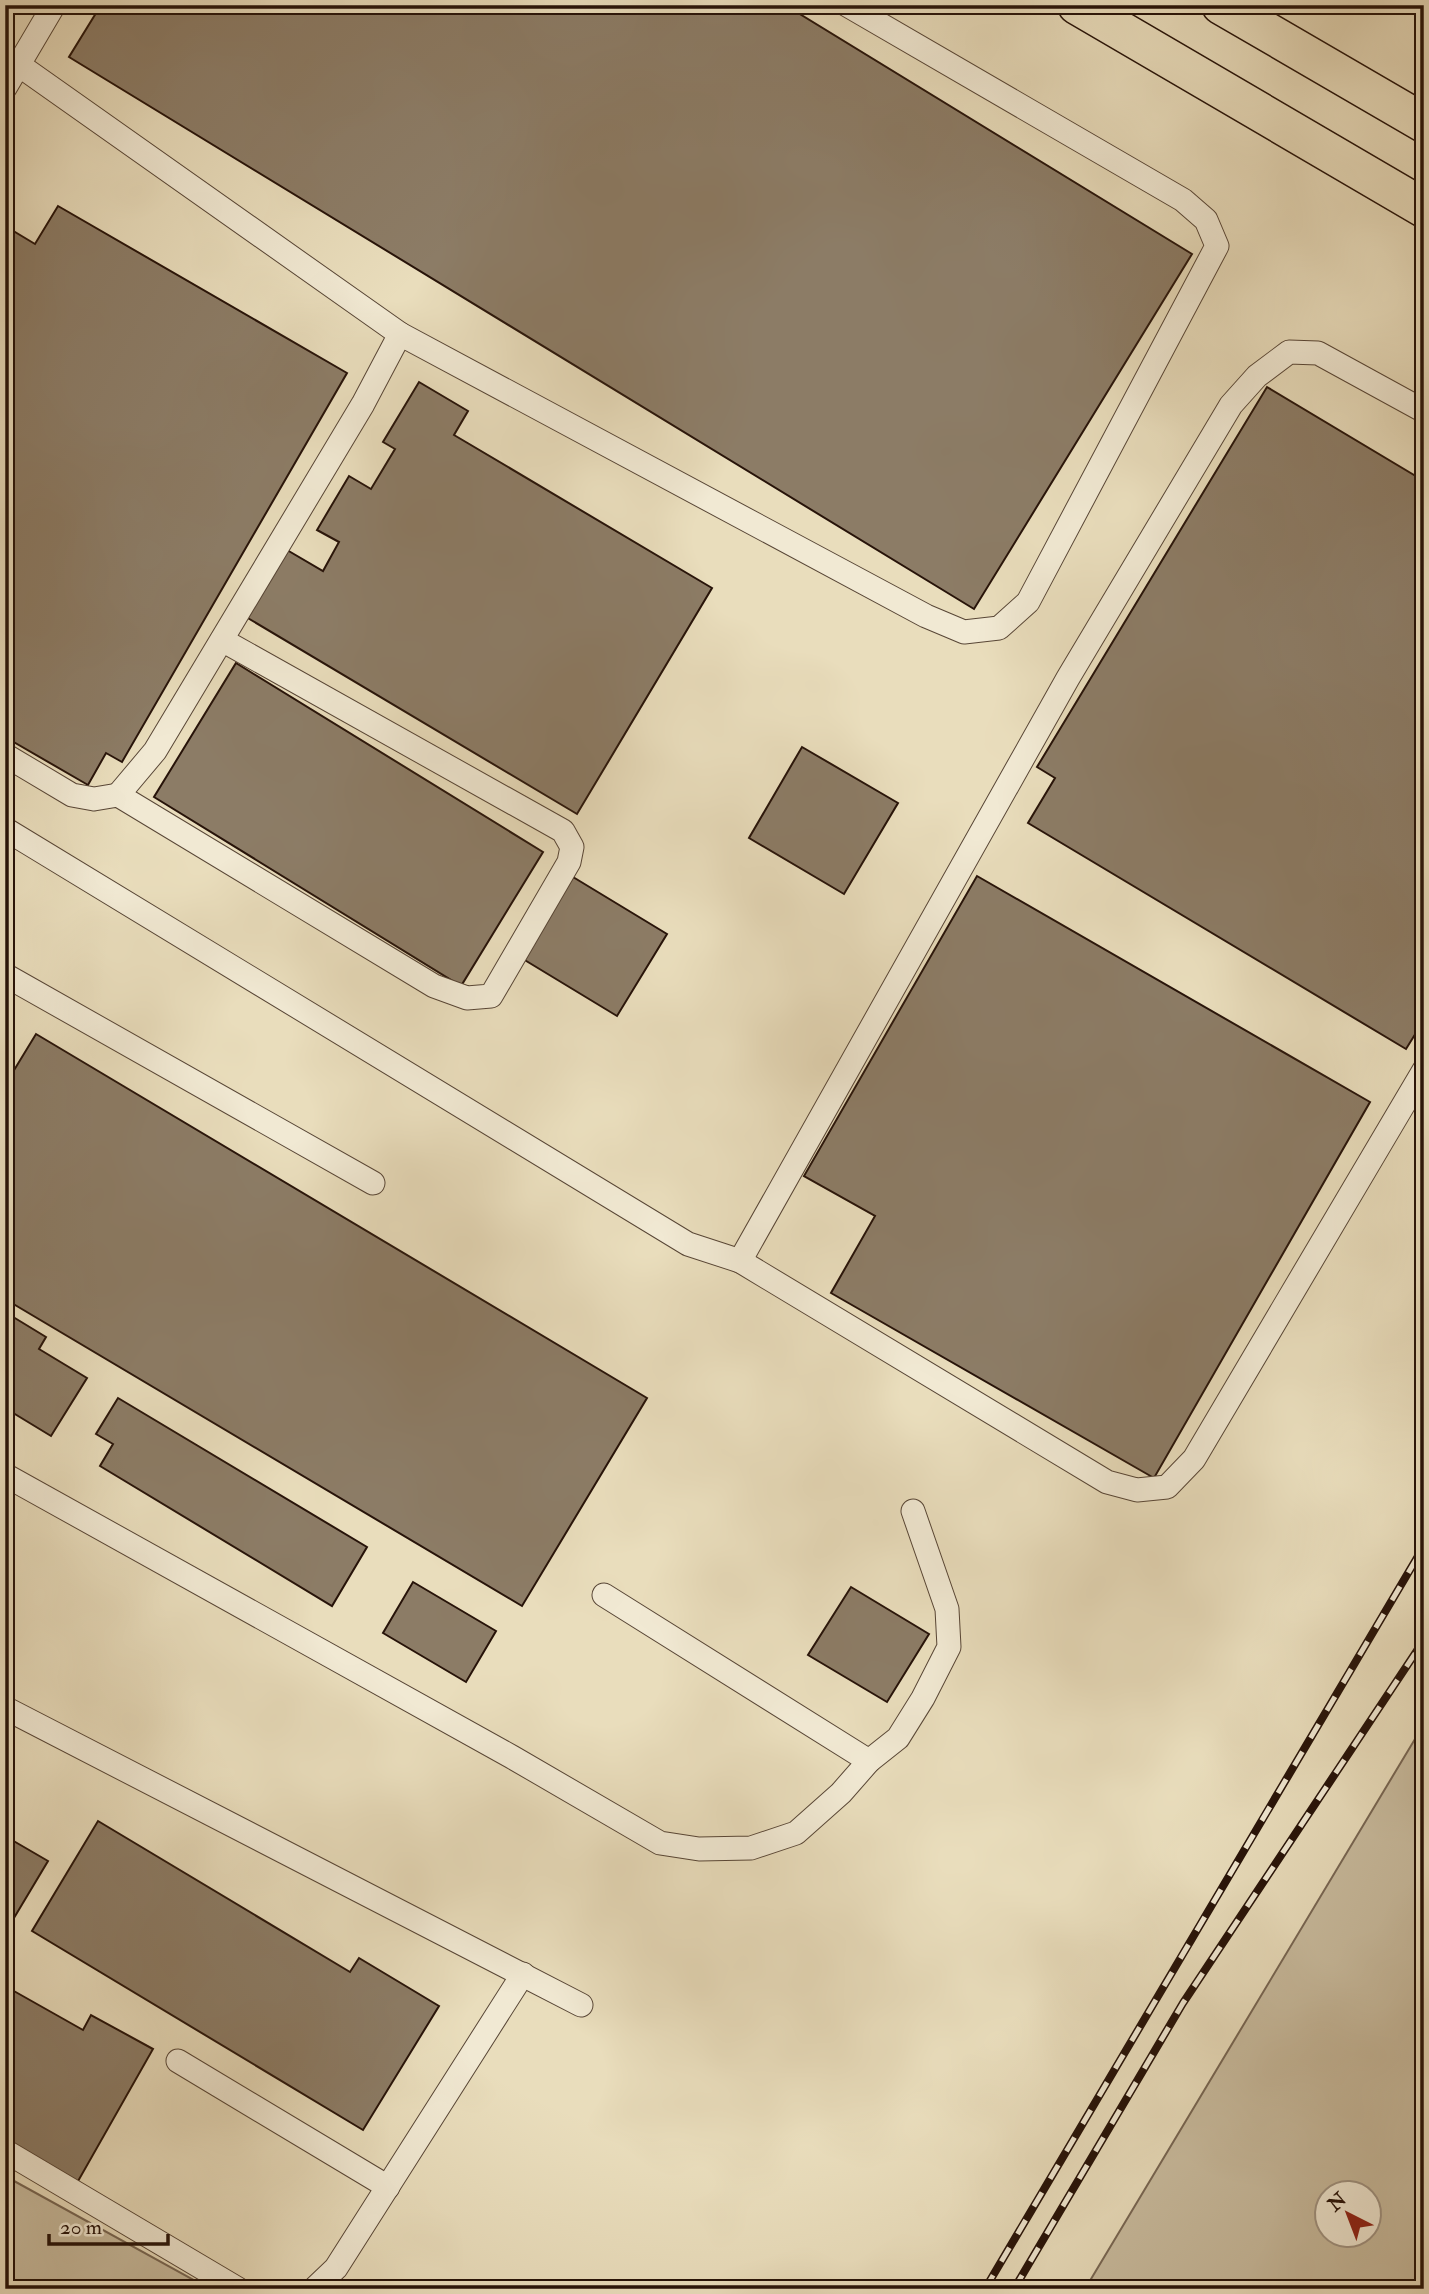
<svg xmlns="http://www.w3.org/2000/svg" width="1429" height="2294" font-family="'IM FELL Double Pica',serif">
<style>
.green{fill:#c8bb9e;stroke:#786754;stroke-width:2;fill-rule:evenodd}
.building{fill:#8c7c66;stroke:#271309;stroke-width:2}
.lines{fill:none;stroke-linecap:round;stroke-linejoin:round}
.lane-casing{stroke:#584636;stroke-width:25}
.highway-casing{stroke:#271309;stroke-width:41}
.lane{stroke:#f1e9d3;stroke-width:23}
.highway{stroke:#e9ddbc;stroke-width:38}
.rail-casing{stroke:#271309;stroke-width:8}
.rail{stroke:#f1e9d3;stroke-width:5;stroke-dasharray:16;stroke-linecap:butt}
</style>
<rect width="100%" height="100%" fill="#e9ddbc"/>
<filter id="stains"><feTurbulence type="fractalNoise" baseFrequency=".00286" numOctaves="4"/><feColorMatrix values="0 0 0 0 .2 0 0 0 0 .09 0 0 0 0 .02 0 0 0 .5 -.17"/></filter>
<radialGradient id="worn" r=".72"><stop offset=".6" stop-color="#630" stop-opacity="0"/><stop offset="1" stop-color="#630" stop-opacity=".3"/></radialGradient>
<g class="green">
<path d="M1424 1724V2289H1085ZM1328 2192H1370V2234H1328Z"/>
<path d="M5 2176 210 2289H5Z"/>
</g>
<g class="building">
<path d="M101 5H785L1192 254 974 609 69 57Z"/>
<path d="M58 206 347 373 122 762 106 753 88 785 5 737V226L35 244Z"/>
<path d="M419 382 468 411 454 435 712 588 577 814 246 617 287 550 323 571 339 542 317 530 349 476 371 489 395 449 383 442Z"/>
<path d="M1267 387 1424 481V1020L1406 1049 1028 823 1055 778 1037 767Z"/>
<path d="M236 663 543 852 461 986 154 797Z"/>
<path d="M802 747 898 803 844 894 749 838Z"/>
<path d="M977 876 1370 1102 1154 1478 831 1293 875 1216 804 1176Z"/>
<path d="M573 877 667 934 617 1016 523 959Z"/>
<path d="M36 1034 647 1398 522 1606 5 1299V1085Z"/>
<path d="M5 1312 46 1337 39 1349 87 1378 51 1436 5 1408Z"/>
<path d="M118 1398 367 1547 332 1606 100 1466 113 1444 96 1434Z"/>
<path d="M413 1582 496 1631 466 1682 383 1633Z"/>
<path d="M851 1587 929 1634 887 1702 808 1655Z"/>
<path d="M98 1821 350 1972 359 1958 439 2006 363 2130 32 1931Z"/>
<path d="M5 1836 48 1861 5 1933Z"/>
<path d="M5 1986 83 2030 91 2015 153 2049 77 2183 5 2143Z"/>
</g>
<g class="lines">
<defs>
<g id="lane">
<path d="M5 57 19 65 400 334"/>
<path d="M5 88 54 5"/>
<path d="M5 755 72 795 94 799 118 795 434 986 467 998 491 996 569 862 572 847 563 831 222 640"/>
<path d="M118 795 155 751 363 404 400 334 926 616 964 632 999 628 1028 602 1217 246 1206 220 1183 200 847 5"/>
<path d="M5 829 688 1244 740 1261 1107 1482 1137 1490 1167 1487 1194 1459 1424 1070"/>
<path d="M5 975 373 1183"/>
<path d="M740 1261 1068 678 1231 405 1257 376 1289 352 1318 353 1424 411"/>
<path d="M5 1475 512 1757 660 1843 699 1849 751 1848 796 1833 841 1793 869 1761 898 1738 923 1698 949 1647 947 1609 913 1511"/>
<path d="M604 1595 869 1761"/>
<path d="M5 1708 581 2005"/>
<path d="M178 2061 388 2187"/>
<path d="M5 2151 238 2289"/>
<path d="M314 2289 336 2268 523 1974"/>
</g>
<g id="highway">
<path d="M1077 5 1424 208"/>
<path d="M1221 5 1424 123"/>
</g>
</defs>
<use href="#lane" class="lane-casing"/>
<use href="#highway" class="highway-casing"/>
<use href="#lane" class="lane"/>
<use href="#highway" class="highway"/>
<defs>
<g id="rail">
<path d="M985 2289 1424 1546"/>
<path d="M1014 2289 1183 2003 1424 1640"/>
</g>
</defs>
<use href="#rail" class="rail-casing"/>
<use href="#rail" class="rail"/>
</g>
<rect width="1429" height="2294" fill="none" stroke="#e9ddbc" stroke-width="28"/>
<rect x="7" y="7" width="1415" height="2280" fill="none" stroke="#271309" stroke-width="3.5"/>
<rect x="14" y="14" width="1401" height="2266" fill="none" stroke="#271309" stroke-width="2"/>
<g transform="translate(1348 2214) rotate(318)"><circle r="33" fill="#f1e9d3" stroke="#a09382" stroke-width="2"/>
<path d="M0-5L12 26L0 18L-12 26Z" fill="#8f2418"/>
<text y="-10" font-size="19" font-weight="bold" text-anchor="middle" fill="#271309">N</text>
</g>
<path d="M49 2234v10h119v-10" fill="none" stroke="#271309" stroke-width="3.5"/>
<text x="60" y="2234" font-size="21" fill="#271309" stroke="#f1e9d3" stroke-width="5" paint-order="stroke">20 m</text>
<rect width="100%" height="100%" filter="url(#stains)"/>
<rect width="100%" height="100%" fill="url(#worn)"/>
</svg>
